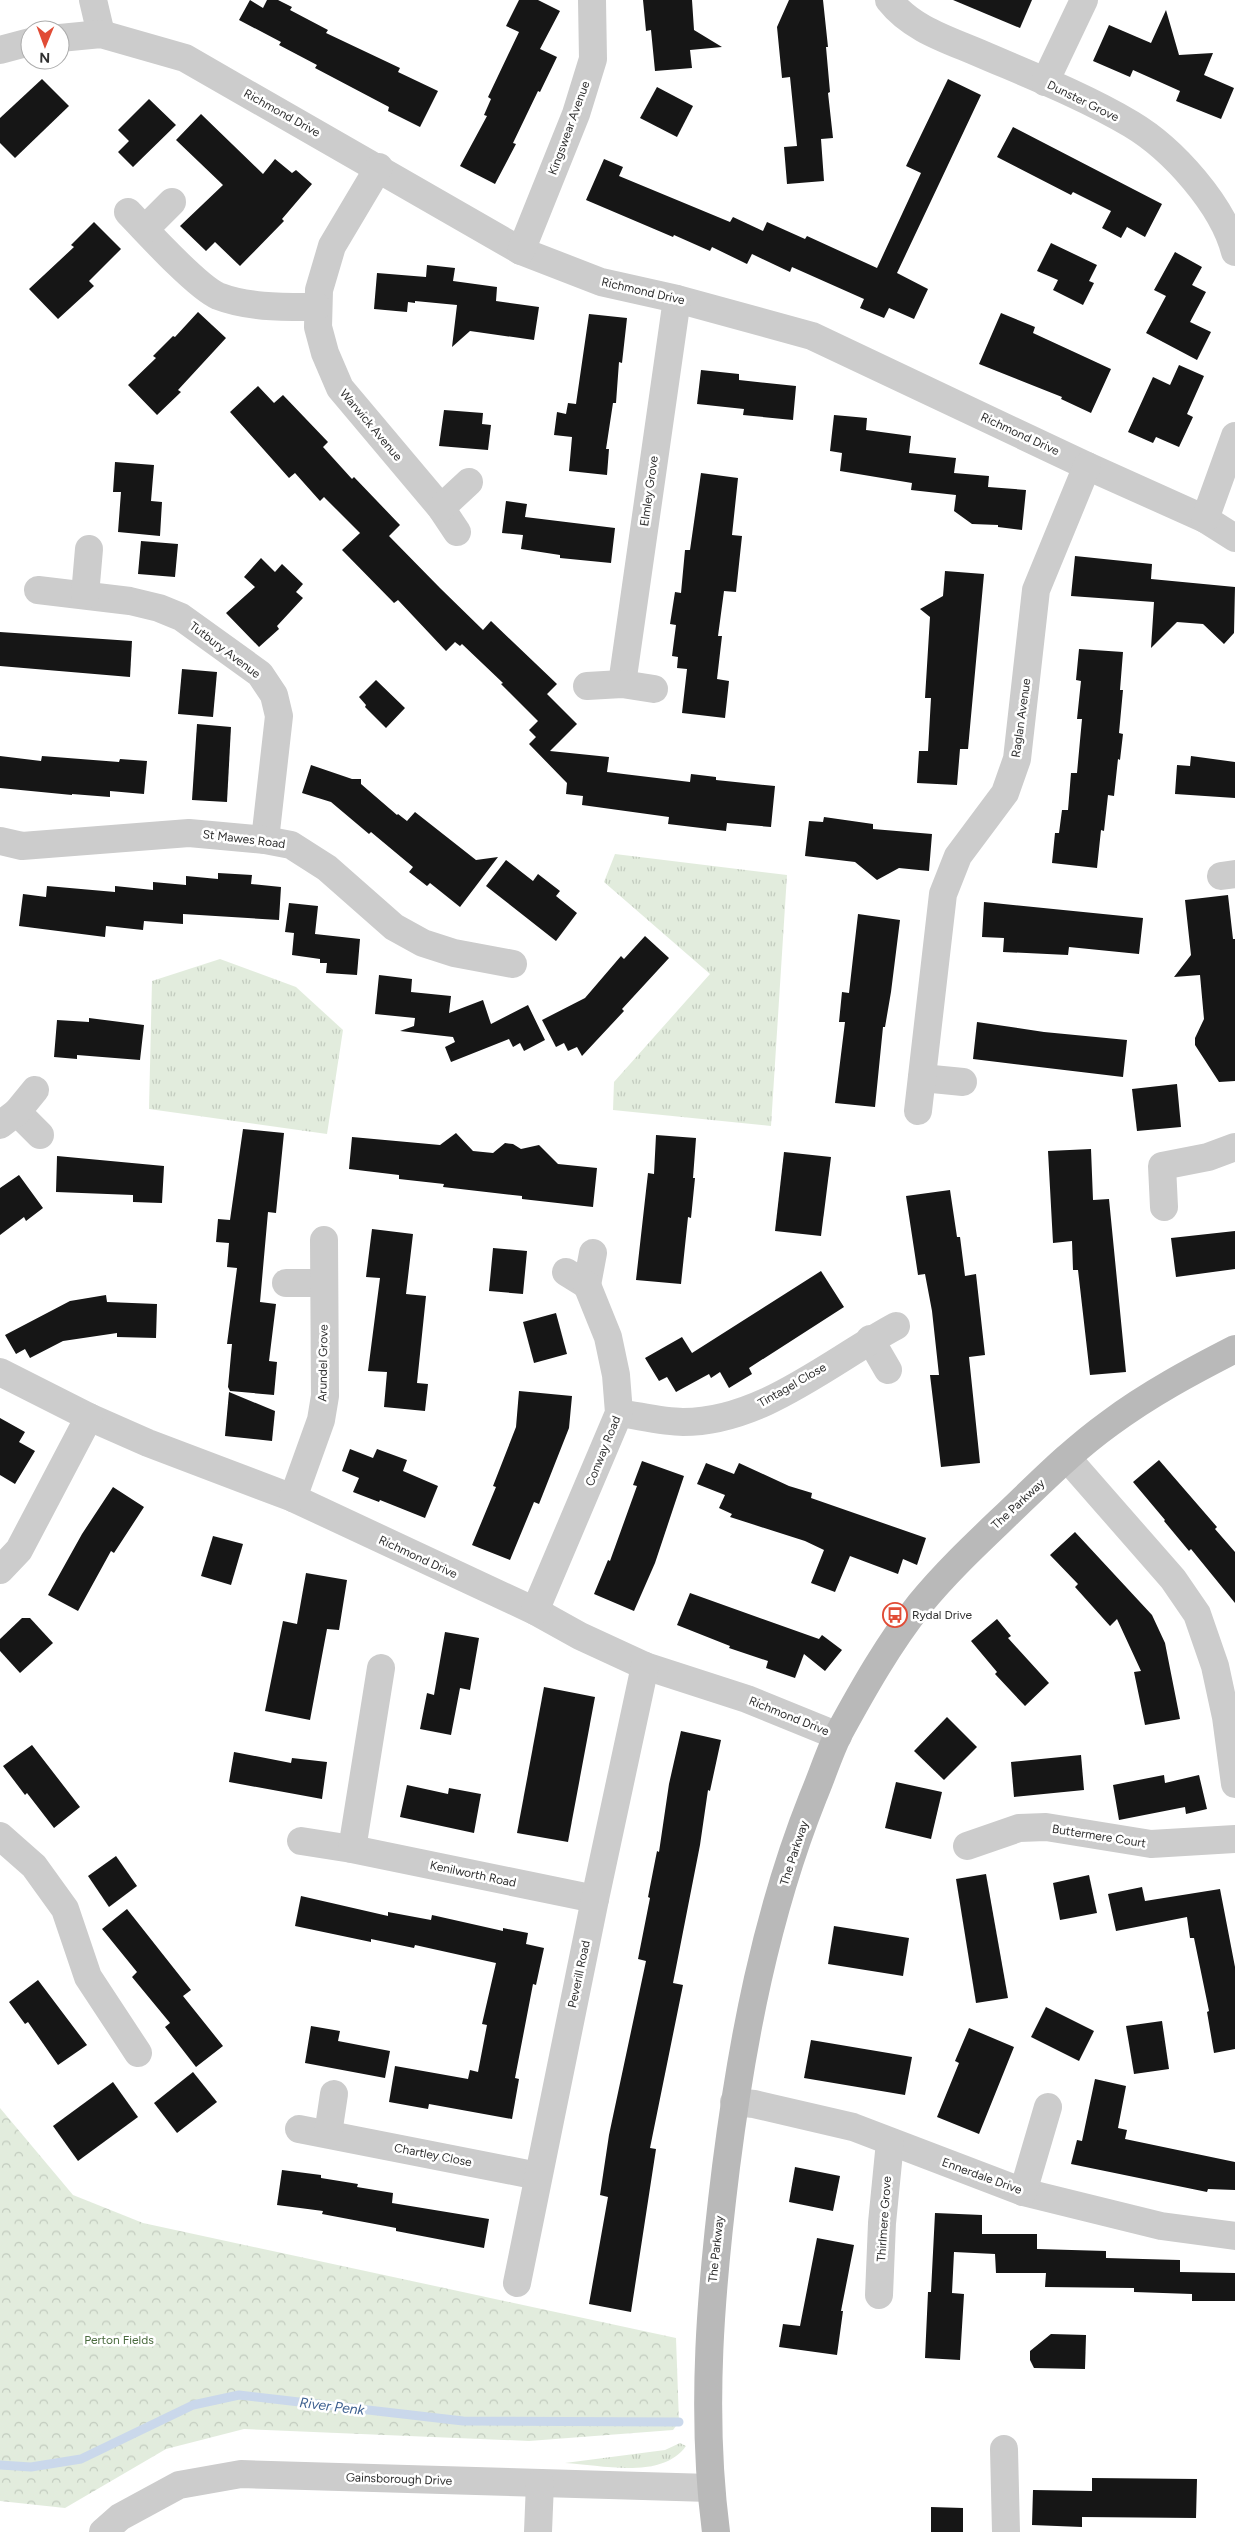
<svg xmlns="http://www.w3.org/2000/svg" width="1235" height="2532" font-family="Figtree,sans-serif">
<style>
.grass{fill:url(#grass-tufts)}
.forest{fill:url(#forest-crowns)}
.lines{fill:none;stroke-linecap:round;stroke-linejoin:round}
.stream{stroke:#cad8eb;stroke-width:9}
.building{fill:#161616}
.street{stroke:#ccc;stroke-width:28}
.secondary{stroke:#b9b9b9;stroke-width:28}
.labels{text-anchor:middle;stroke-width:5;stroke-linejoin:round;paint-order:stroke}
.street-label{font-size:12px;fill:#2f2f2f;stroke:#fff}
.poi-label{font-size:12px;fill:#2f2f2f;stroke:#fff;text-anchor:start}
.park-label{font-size:12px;fill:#496a3d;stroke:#fff}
.water-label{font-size:14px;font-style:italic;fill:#3e6090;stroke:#fff}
</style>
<defs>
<pattern id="grass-tufts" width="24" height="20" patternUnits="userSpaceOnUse" patternTransform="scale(1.25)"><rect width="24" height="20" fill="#e2ecdd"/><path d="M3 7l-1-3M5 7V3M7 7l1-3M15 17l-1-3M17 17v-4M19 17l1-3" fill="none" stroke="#c2cbbe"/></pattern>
<pattern id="forest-crowns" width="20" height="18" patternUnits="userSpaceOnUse" patternTransform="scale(1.25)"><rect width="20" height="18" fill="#e2ecdd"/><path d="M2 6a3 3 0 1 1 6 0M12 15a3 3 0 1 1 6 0" fill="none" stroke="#c2cbbe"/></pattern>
</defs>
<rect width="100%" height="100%" fill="#fff"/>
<g class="grass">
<path d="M615 854 787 875 771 1126 613 1110 614 1082 710 974 604 882Z"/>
<path d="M220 959 296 987 343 1030 327 1134 149 1109 152 981Z"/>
<path d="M680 2443 686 2446C662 2480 602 2465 565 2463L665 2450Z"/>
</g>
<path class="forest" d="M0 2108 73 2195 143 2223 676 2338 679 2422 673 2430 529 2441 244 2429 166 2449 65 2508 0 2501Z"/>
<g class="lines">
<path class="stream" d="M0 2465 31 2467 81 2459 193 2405 239 2395 463 2421 679 2422"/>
</g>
<g class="building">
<path d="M250 0 263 8 267 0H278L292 7 290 10 328 30 326 33 400 68 398 72 438 91 420 127 388 111 389 107 315 68 317 65 279 45 281 42 239 20Z"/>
<path d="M519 0H538L560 11 540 49 557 57 540 92 538 91 513 143 516 144 495 184 460 166 487 116 484 115 491 99 488 97 519 32 506 26Z"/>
<path d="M643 0H692L694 30 722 47 690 50 692 68 655 71 651 30 646 31Z"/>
<path d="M789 0H823L828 47H826L830 92 828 93 833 138 821 139 824 181 787 184 784 147 797 146 790 77 782 78 777 27Z"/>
<path d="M953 0H1032L1020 28Z"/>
<path d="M1166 10 1179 55 1213 53 1204 75 1234 88 1221 119 1176 101 1180 91 1133 70 1130 77 1093 61 1109 25 1151 43Z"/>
<path d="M42 79 69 106 15 158 0 143V118Z"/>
<path d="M948 79 981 95 897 273 928 289 914 319 889 308 884 318 860 308 864 299 792 267 790 272 752 254 747 264 712 247 710 251 674 235 673 237 586 200 604 159 623 167 619 176 730 222 733 217 763 231 767 222 805 239 807 236 877 268 921 173 906 166Z"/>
<path d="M657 87 693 106 677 137 640 118Z"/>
<path d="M149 99 176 125 133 167 118 152 129 141 118 130Z"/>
<path d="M201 114 263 174 275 159 292 173 296 170 312 184 282 219 284 221 240 266 215 242 206 251 180 226 223 185 176 140Z"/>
<path d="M1013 127 1162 204 1145 237 1127 227 1121 238 1102 228 1111 211 1073 192 1071 195 997 157Z"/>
<path d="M94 222 121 249 89 281 94 286 58 319 29 289 74 247 71 245Z"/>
<path d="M1051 243 1097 265 1089 281 1094 283 1083 305 1053 290 1058 280 1037 271Z"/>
<path d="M1175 252 1202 267 1192 285 1206 292 1190 322 1211 332 1197 360 1146 333 1166 296 1154 290Z"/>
<path d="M427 265 455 268 453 281 497 287 496 301 539 307 534 340 470 331 452 347 457 305 415 301V303L408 302 407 312 374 309 377 273 426 277Z"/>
<path d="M198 312 226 338 178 390 181 392 157 415 128 385 156 358 153 356 173 336 175 337Z"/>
<path d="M1001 313 1035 327 1033 333 1111 369 1091 413 1061 399 1062 397 979 364Z"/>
<path d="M589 314 627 318 622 363 619 362 616 403H613L606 449H609L607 475 569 471 572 437 554 435 557 412 566 414 568 403 576 404Z"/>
<path d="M1179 365 1204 376 1187 414 1193 417 1179 447 1156 437 1153 443 1128 432 1153 377 1170 385Z"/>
<path d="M701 370 739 374V380L796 386 793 420 743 415 744 409 697 404Z"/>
<path d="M258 386 274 403 283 395 328 442 323 447 352 479 354 477 400 525 389 536 440 588 483 630 491 621 557 684 547 694 577 724 550 751 609 757 607 772 690 782 691 774 716 777V780L775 786 771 827 727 823 726 831 668 824 669 817 582 805 583 796 566 794 567 783 529 744 536 737 529 730 538 721 501 684 503 683 462 644 460 646 455 642 446 651 398 600 394 603 342 550 360 533 324 497 320 501 295 473 289 478 230 412Z"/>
<path d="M444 410 483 413 482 424 491 425 488 450 439 446Z"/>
<path d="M834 415 867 418 866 430 911 436 909 453 956 458 954 473 989 476 988 487 1026 490 1022 530 998 527V525L972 524 954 511 956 495 911 490 912 483 840 471 842 453 830 451Z"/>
<path d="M115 462 154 465 151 501 162 502 160 536 118 532 121 492H113Z"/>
<path d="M701 473 738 478 732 535 742 536 736 592 724 591 718 636H722L717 679 729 681 725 718 682 713 687 669 677 668 678 657 672 656 676 625 670 624 675 592 681 593 685 550H690Z"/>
<path d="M506 501 527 504 525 517 615 528 611 563 560 558V555L521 549 523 535 502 533Z"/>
<path d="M141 541 178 544 175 577 138 574Z"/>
<path d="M1075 556 1152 564 1151 579 1235 587 1234 633 1224 644 1203 624 1177 622 1151 648 1154 602 1071 596Z"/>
<path d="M261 558 275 572 282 564 303 584 296 592 303 598 277 626 279 629 259 647 226 613 255 587 244 577Z"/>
<path d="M945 571 984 574 968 749H960L957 785 917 783 919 751H928L931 698H925L930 617 920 609 943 596Z"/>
<path d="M0 632 132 641 130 677 0 666Z"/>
<path d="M1079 649 1123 652 1120 690H1123L1119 733 1123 734 1120 760 1118 759 1114 796 1108 795 1104 831 1101 830 1097 868 1052 863 1055 833H1059L1062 810H1068L1071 773H1077L1082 719H1077L1081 681 1076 680Z"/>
<path d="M182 669 217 672 213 717 178 714Z"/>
<path d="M376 680 405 708 386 728 365 707 366 705 359 697Z"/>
<path d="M197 724 231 727 227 802 192 800Z"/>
<path d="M0 756 41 761 42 756 119 762 120 759 147 761 144 794 110 791V797L72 794V795L0 788Z"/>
<path d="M1191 756 1235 762V798L1175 794 1177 765 1190 766Z"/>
<path d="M311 765 352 779H361V784L397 815 398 814 407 821 415 812 476 860 498 857 460 907 430 883 427 886 409 872 413 867 371 832 369 834 331 802 302 793Z"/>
<path d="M824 817 873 824V829L932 834 929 871 899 868 877 880 855 862 805 856 809 821 823 822Z"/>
<path d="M506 860 533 881 538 874 560 891 556 896 577 913 556 941 486 886Z"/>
<path d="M218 873 252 875 251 884 281 887 279 920 183 914V924L144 921 143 930 106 926 105 937 19 926 23 894 46 897 47 886 115 892V886L153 890V882L186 885V876L218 879Z"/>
<path d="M1228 895 1233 939H1235V1081L1219 1082 1195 1045V1038L1204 1019 1200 975 1174 977 1191 955 1185 900Z"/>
<path d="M984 902 1143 918 1139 954 1069 947 1068 955 1003 952 1004 938 982 937Z"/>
<path d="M289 903 318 906 315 934 360 939 357 975 326 973 327 963H320V959L292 955 294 933 285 932Z"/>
<path d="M858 914 900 920 891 992 885 1027H883L875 1107 835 1103 845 1022H839L842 992 849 993Z"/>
<path d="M645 936 669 958 622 1009 624 1011 582 1056 577 1047 568 1051 564 1043 556 1047 542 1020 585 998 621 956 624 959Z"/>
<path d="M379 975 412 979 411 992 451 996 449 1013 483 1000 491 1024 528 1005 545 1040 524 1051 520 1043 513 1047 509 1039 451 1062 445 1047 455 1042 453 1037 400 1031 414 1026 415 1018 375 1014Z"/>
<path d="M89 1018 144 1025 140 1060 77 1055V1059L54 1057 57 1020 89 1022Z"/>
<path d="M977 1022 1044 1032 1127 1040 1123 1077 973 1059Z"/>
<path d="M1177 1084 1181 1127 1137 1131 1132 1089Z"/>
<path d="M243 1129 284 1133 276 1213 268 1212 260 1302 276 1304 269 1361 277 1362 274 1395 230 1391 228 1387 232 1344H227L237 1268 227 1267 229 1243 216 1242 218 1219 230 1220Z"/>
<path d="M456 1133 473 1151 493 1153 505 1143 513 1144 521 1149 539 1145 558 1164 597 1168 593 1207 522 1199V1196L443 1187 444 1184 399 1179V1175L349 1169 352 1137 440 1145Z"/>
<path d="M656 1135 696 1138 693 1178H695L691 1218 688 1217 681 1284 636 1280 648 1173 654 1174Z"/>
<path d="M1091 1149 1093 1200 1109 1199 1126 1372 1090 1375 1078 1270H1073L1072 1241 1053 1243 1048 1151Z"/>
<path d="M784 1152 831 1157 821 1236 775 1231Z"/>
<path d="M57 1156 164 1166 162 1203 133 1202V1195L56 1192Z"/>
<path d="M19 1175 43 1208 26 1221 24 1217 0 1235V1188Z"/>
<path d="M950 1190 957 1237H960L965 1276 976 1274 985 1355 969 1357 980 1463 941 1467 930 1375H939L932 1311 925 1274 918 1275 906 1196Z"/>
<path d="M372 1229 413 1234 406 1294 426 1296 417 1383 428 1384 425 1411 384 1407 387 1372 368 1371 380 1278 366 1277Z"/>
<path d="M1235 1231V1269L1176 1277 1171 1238Z"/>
<path d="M493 1248 527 1251 523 1294 489 1291Z"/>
<path d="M821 1271 844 1307 749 1368 752 1374 729 1388 720 1372 711 1378 709 1374 676 1392 667 1377 659 1381 645 1358 682 1337 692 1353Z"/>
<path d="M106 1295 107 1302 157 1304 156 1338 117 1337V1333L63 1341 30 1358 25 1349 16 1354 5 1335 70 1301Z"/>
<path d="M556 1313 567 1354 534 1363 523 1322Z"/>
<path d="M519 1391 572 1396 569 1428 539 1504 534 1502 510 1560 472 1545 496 1487 493 1486 516 1427Z"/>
<path d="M229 1392 275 1411 272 1441 225 1436Z"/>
<path d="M0 1418 25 1432 19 1442 35 1451 15 1484 0 1475Z"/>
<path d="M350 1449 373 1458 377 1449 407 1460 403 1471 438 1486 425 1518 380 1500 379 1502 353 1492 359 1478 342 1471Z"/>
<path d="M1159 1460 1217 1527 1215 1529 1235 1552V1603L1191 1549 1189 1551 1164 1521 1165 1520 1133 1482Z"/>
<path d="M642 1461 684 1476 655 1563 634 1611 594 1594 608 1560 610 1561 637 1486 633 1485Z"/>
<path d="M706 1463 734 1474 739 1463 789 1486 812 1493 811 1498 926 1538 917 1565 903 1559 898 1574 850 1556 835 1592 811 1583 824 1550 805 1541 730 1517 732 1514 719 1508 725 1495 697 1484Z"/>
<path d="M113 1487 144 1507 114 1553 111 1551 78 1611 48 1595 82 1534Z"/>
<path d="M1075 1532 1152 1615 1165 1643 1180 1719 1145 1725 1134 1672 1141 1671 1117 1619 1110 1626 1075 1587 1078 1584 1050 1555Z"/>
<path d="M213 1536 243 1544 231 1585 201 1576Z"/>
<path d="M306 1573 347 1580 339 1630 327 1629 310 1720 265 1711 283 1621 297 1624Z"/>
<path d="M690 1593 819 1639 822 1635 842 1650 825 1671 804 1654 795 1678 766 1668 768 1661 729 1648 730 1646 677 1625Z"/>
<path d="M22 1618H30L53 1643 20 1673 0 1651V1639Z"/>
<path d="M997 1619 1011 1636 1008 1638 1049 1683 1025 1706 995 1674 997 1672 971 1641Z"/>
<path d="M445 1632 479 1638 470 1690 460 1688 451 1735 420 1729 427 1693 434 1695Z"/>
<path d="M544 1687 595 1697 568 1842 517 1833Z"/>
<path d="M947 1717 977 1747 944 1780 914 1751Z"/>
<path d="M681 1731 721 1740 710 1791 708 1790 700 1845 673 1983 683 1985 650 2148 656 2149 631 2312 589 2304 608 2197 600 2195 609 2135 646 1961 638 1959 650 1898 648 1897 657 1851 659 1852 669 1784Z"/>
<path d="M32 1745 80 1807 54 1828 27 1793 25 1795 3 1766Z"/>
<path d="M234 1752 291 1763 292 1758 327 1762 322 1799 229 1782Z"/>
<path d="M1081 1755 1084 1790 1014 1797 1011 1762Z"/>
<path d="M1164 1775 1165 1783 1199 1775 1207 1809 1186 1814 1185 1807 1119 1820 1113 1785Z"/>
<path d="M896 1782 942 1792 931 1839 885 1828Z"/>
<path d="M407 1785 448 1794 449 1788 481 1794 474 1833 400 1817Z"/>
<path d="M116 1856 137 1886 109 1907 88 1876Z"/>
<path d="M986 1874 1008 1998 976 2003 956 1879Z"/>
<path d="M1089 1875 1097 1913 1060 1920 1053 1883Z"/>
<path d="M1142 1887 1145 1901 1220 1889 1235 1967V2049L1214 2053 1207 2012 1209 2011 1194 1938H1190L1187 1917 1116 1931 1108 1894Z"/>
<path d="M301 1896 388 1916V1912L431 1920 432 1915 503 1931V1928L528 1933 526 1944 544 1948 536 1985 533 1984 515 2078 519 2079 512 2119 429 2104 428 2109 389 2102 395 2066 468 2079 470 2070 478 2072 487 2025 482 2024 496 1963 415 1945 414 1948 371 1939V1942L295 1926Z"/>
<path d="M127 1909 191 1990 183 1996 223 2046 196 2067 165 2027 170 2023 132 1977 137 1972 102 1929Z"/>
<path d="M834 1926 909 1938 903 1976 828 1964Z"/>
<path d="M38 1980 87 2045 58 2065 28 2022 25 2024 9 2002Z"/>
<path d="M1046 2007 1094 2031 1079 2061 1031 2037Z"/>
<path d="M1162 2021 1169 2069 1134 2074 1126 2026Z"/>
<path d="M311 2026 340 2031 338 2041 390 2051 385 2078 305 2063Z"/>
<path d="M969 2028 1014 2047 979 2134 937 2117 959 2063 955 2061Z"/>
<path d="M811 2040 912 2057 905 2095 804 2078Z"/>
<path d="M193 2072 217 2102 177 2133 154 2103Z"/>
<path d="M1095 2079 1126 2086 1118 2128 1127 2130 1125 2139 1235 2162V2190L1208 2189 1207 2192 1071 2164 1077 2140 1082 2141Z"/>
<path d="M113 2082 138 2117 78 2161 53 2126Z"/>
<path d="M795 2167 840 2176 833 2211 789 2202Z"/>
<path d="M282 2170 321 2175V2178L358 2184 357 2187 393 2193 392 2203 489 2219 484 2248 396 2231V2228L322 2214 323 2211 277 2205Z"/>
<path d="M935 2213 982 2215V2234H1037V2249L1106 2251V2258L1180 2260V2272L1235 2273V2301H1192V2294L1134 2292V2288L1045 2287 1046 2273H996L995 2254 954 2252 952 2293 964 2294 960 2360 925 2358 928 2292H931Z"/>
<path d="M817 2238 854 2245 841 2311H843L837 2355 779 2347 783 2324 800 2326Z"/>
<path d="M1051 2334 1086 2335 1085 2369 1034 2368 1030 2360V2351Z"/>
<path d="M1092 2478 1197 2479 1196 2518 1082 2517V2527L1032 2525 1033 2490 1092 2491Z"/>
<path d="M931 2507 963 2508V2532H931Z"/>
</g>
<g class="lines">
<g class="street">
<path d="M93 0 101 34"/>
<path d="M889 0C912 29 946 39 979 53 1030 75 1084 96 1131 124 1173 149 1223 205 1235 252"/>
<path d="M60 38 101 34 185 58 521 251 601 282 677 299 812 336 1087 466 1205 519 1235 538"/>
<path d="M0 50 30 42"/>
<path d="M1045 82 1084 0"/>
<path d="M379 167 332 246 319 290 318 327 325 353 340 388 441 508 457 532"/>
<path d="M128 212C147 232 196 286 218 296 249 308 284 307 317 307"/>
<path d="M145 229 172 202"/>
<path d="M521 251 576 114 593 59 592 0"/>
<path d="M441 508 469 482"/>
<path d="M1205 519 1235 436"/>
<path d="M38 590 130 601 159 608 181 617 260 674 274 695 279 716 265 840"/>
<path d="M85 595 89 549"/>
<path d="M622 684 677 299"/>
<path d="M587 686 622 684 654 689"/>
<path d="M0 841 22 846 189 833 265 840 291 845 327 868 394 927 423 943 454 953 513 964"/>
<path d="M1221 876 1235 874"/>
<path d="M922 1078 963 1082"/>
<path d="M918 1111 943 894 958 856 1005 793 1017 759 1036 590 1087 466"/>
<path d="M17 1112 40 1135"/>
<path d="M0 1125 17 1112 35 1090"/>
<path d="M1164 1207 1162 1166 1208 1157 1235 1147"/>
<path d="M566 1272 587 1285 593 1253"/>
<path d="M286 1283H324"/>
<path d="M870 1339 888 1370"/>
<path d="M0 1372 89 1417 148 1443 293 1498 535 1611 580 1636 645 1666 747 1699 838 1736"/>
<path d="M619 1413C640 1416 663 1422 683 1422 762 1422 829 1362 896 1326"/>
<path d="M1067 1458 1173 1579 1197 1614 1215 1666 1226 1717 1235 1784"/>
<path d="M293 1498 321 1420 325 1396 324 1240"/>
<path d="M0 1570 19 1550 89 1417"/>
<path d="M535 1611 619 1413 616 1375 608 1337 587 1285"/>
<path d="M0 1836 34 1866 65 1909 88 1977 138 2053"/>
<path d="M301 1841 352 1849 595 1899"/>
<path d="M967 1846 1019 1828 1046 1827 1151 1844 1235 1839"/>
<path d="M352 1849 381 1668"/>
<path d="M734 2102 754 2104 853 2127 1023 2192 1161 2226 1235 2236"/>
<path d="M299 2129 538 2176"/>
<path d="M328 2134 334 2094"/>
<path d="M1023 2192 1048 2107"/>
<path d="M517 2283 595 1899 645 1666"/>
<path d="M879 2295 882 2223 890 2142"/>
<path d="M1004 2449 1006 2532"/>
<path d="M103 2532 120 2517 179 2485 241 2474 710 2488"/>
<path d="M538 2532 540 2483"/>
</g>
<path class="secondary" d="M716 2532C700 2410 711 2288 726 2167 742 2041 766 1915 813 1797 822 1776 829 1753 839 1733 863 1689 889 1643 920 1604 951 1566 987 1534 1022 1500 1050 1473 1078 1446 1110 1423 1149 1394 1192 1371 1235 1349"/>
</g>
<defs>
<symbol id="bus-ring" viewBox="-11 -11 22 22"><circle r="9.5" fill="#fff" stroke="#e14c36" stroke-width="1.5"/><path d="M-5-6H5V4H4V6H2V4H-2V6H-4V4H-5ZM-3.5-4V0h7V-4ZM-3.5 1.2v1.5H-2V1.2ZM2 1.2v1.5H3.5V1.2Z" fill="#e14c36"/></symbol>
</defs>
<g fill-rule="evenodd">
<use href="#bus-ring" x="881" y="1601" width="28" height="28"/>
</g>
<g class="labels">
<g class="street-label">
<text transform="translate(1083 101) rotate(26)" y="4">Dunster Grove</text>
<text transform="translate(282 113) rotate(29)" y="4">Richmond Drive</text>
<text transform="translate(569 128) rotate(-70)" y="4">Kingswear Avenue</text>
<text transform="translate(643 291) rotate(13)" y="4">Richmond Drive</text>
<text transform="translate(371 425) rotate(50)" y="4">Warwick Avenue</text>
<text transform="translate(1020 434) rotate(25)" y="4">Richmond Drive</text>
<text transform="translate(649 491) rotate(-82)" y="4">Elmley Grove</text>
<text transform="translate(225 650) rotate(37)" y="4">Tutbury Avenue</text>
<text transform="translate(1021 718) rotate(-82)" y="4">Raglan Avenue</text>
<text transform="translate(244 839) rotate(7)" y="4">St Mawes Road</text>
<text transform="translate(323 1363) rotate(-89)" y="4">Arundel Grove</text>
<text transform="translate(792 1385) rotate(-30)" y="4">Tintagel Close</text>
<text transform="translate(603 1451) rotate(-68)" y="4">Conway Road</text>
<text transform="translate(1018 1504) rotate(-43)" y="4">The Parkway</text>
<text transform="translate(418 1557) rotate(25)" y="4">Richmond Drive</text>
<text transform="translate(789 1716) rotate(22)" y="4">Richmond Drive</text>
<text transform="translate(1099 1836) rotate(9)" y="4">Buttermere Court</text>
<text transform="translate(794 1853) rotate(-72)" y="4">The Parkway</text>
<text transform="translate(473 1874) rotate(12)" y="4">Kenilworth Road</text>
<text transform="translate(579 1974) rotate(-78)" y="4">Peverill Road</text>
<text transform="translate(433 2155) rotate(11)" y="4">Chartley Close</text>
<text transform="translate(982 2176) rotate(20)" y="4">Ennerdale Drive</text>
<text transform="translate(884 2219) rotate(-86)" y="4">Thirlmere Grove</text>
<text transform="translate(716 2249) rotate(-84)" y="4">The Parkway</text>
<text transform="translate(399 2479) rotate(2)" y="4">Gainsborough Drive</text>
</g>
<g class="poi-label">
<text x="912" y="1619">Rydal Drive</text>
</g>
<g class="park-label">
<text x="119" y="2344">Perton Fields</text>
</g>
<g class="water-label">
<text transform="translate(332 2406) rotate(7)" y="5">River Penk</text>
</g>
</g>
<g transform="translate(45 45) rotate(181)"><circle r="24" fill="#ffffff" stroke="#acacac"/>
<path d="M0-4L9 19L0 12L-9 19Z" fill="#e14c36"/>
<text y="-8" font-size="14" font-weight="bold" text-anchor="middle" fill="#2f2f2f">N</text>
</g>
</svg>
